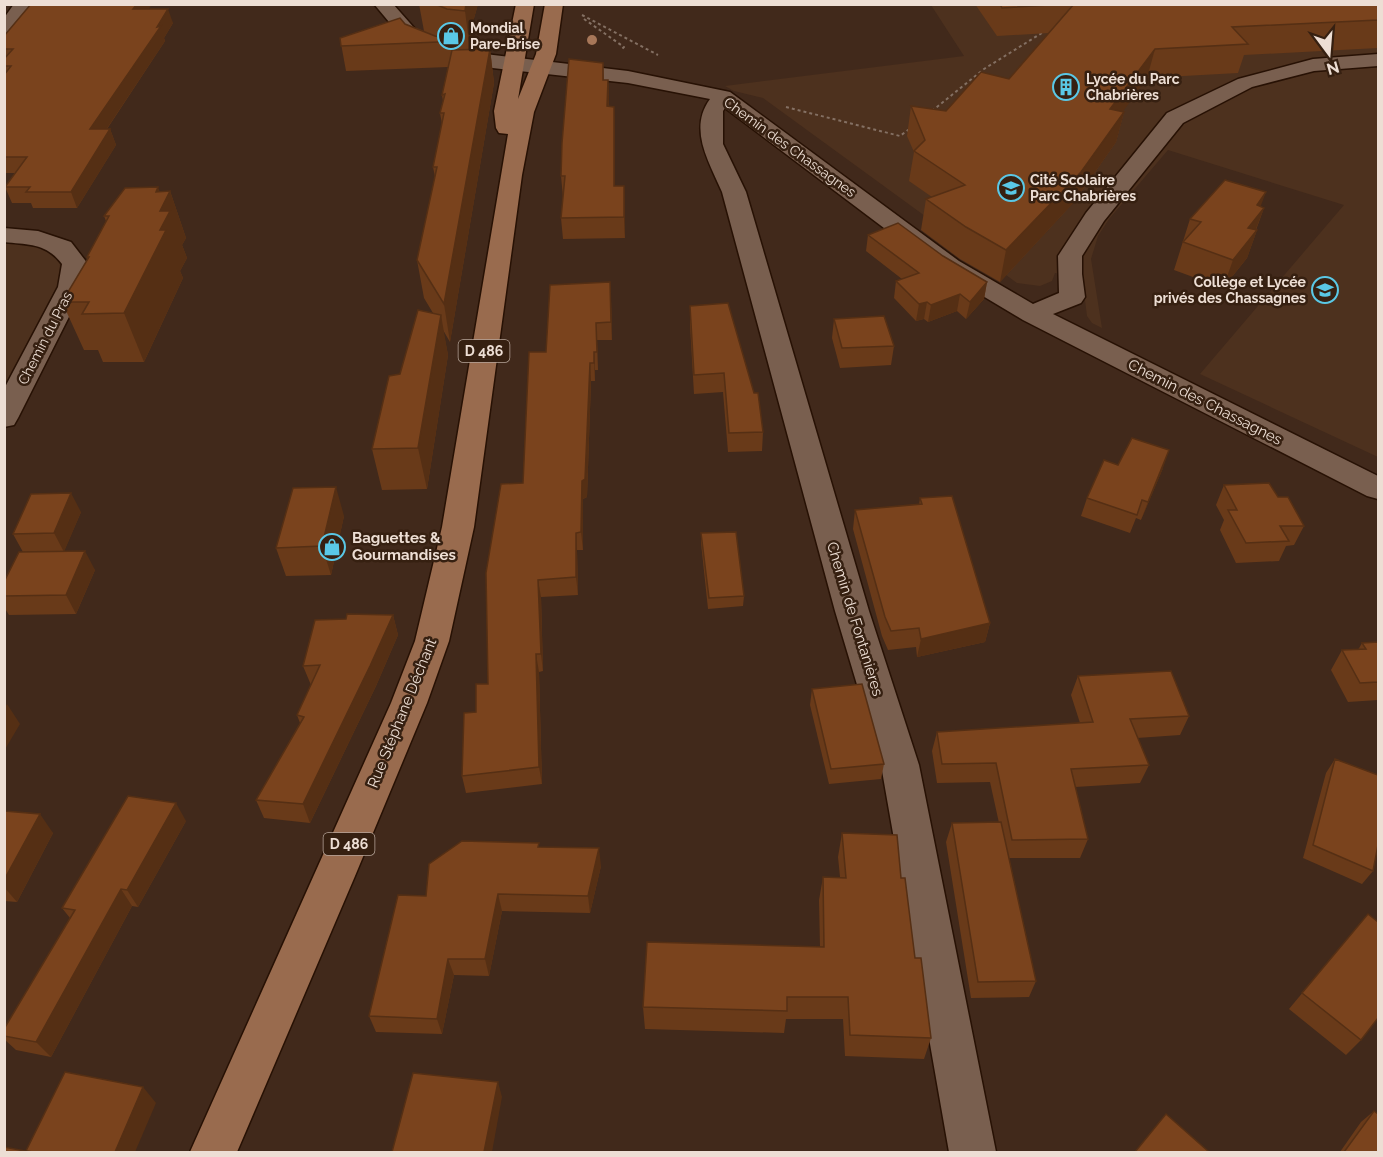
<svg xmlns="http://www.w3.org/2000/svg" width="1383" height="1157" font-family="Raleway,sans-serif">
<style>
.built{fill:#4d311e}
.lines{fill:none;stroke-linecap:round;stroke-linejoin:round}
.minor-casing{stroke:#271104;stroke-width:3}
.major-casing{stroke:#271104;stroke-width:3}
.path{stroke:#847063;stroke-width:2;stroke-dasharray:3 3;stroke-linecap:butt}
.minor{fill:#795f4f;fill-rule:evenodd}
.major{fill:#996b4e;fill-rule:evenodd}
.tree{fill:#a77759}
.wall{fill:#693a19}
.shaded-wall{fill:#552f14}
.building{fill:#7a431d;stroke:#552f14;stroke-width:1.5}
.labels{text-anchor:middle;stroke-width:5;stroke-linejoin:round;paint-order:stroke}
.far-poi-label{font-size:14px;font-weight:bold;fill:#edded4;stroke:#362011;text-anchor:start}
.far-street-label{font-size:14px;fill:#edded4;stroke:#362011}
.shield{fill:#362011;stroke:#b6a59a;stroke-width:1.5}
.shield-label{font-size:14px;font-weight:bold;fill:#edded4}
.street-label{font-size:15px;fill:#edded4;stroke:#362011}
.poi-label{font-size:15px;font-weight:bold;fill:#edded4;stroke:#362011;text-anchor:start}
</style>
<rect width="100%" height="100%" fill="#41291b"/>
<g class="built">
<path d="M931 5H1378V457L1200 374 1344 205 1168 150 1109 219 1098 236 1091 259 1102 328 1092 323 1087 316 1082 276 1055 273 1052 281 1040 286 1017 283 763 98 734 91 725 86 964 56Z"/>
<path d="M5 241 35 244 60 260 59 288 5 412Z"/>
</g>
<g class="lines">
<defs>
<g id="minor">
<path d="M14 4H33L11 37 4 39V18Z"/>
<path d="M374 4H393L424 39 452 50 628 71 730 92 959 261 1033 304 1059 293 1058 256 1086 213 1167 113 1238 79 1313 59 1378 54V66L1314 71 1252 87 1183 123 1104 221 1082 256V274L1085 297 1081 303 1053 314 1378 476V499L1367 496 1023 320 941 271 725 108 723 111V144L746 192 869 611 919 765 996 1152H949L881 765 835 611 722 192C709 162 688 129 710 99L628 83 475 66 440 59 410 47Z"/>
<path d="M4 228 38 231 71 242 88 264 84 287 18 418 14 425 4 427V389L58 287 62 264C46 243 30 245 4 242Z"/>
</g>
<path id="major" d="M516 4H534L518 99 536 54 545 4H563L556 54 534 112 522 175 474 527 449 641 427 703 355 876 237 1152H190L391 703 415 641 442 527 508 134 499 133 496 128 494 111Z"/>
</defs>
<use href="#minor" class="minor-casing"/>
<use href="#major" class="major-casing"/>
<g class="path">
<path d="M582 15 658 55"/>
<path d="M584 19 624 47 621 50"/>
<path d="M786 107 900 136 912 127"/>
<path d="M932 111 984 69 1045 31"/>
</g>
<use href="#minor" class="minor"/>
<use href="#major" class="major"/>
</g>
<circle class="tree" cx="592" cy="40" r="5"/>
<g class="wall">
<path d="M31 4H152L148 9 173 23 164 38 165 41 107 129H110L116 145 77 208H33L31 203H12L5 187 15 173H4V36Z"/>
<path d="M419 4H478L471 29 472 39 470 49H490L494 83 450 342 443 330 448 355 427 489 382 490 372 449 400 374 433 313 424 298 417 260 435 177 433 167 442 124 440 113 443 101 442 95 448 67 346 71 340 38 405 24 424 31Z"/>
<path d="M975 4H1378V48L1244 55 1238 73 1147 78 1122 112H1124L1116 142 1074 202 1000 282 960 259 921 230 926 199 932 197 909 181 914 152 907 136 911 106 946 111 1009 79 1049 33 997 36Z"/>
<path d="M603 63 604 80H608L609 106 614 107 615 186H624L625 238 563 239 561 218 563 197 561 176Z"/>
<path d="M170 191 186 238 182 245 187 258 180 271 183 278 144 362H103L98 350H84L62 302 88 260 87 257 106 221 104 216 160 192Z"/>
<path d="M1261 207 1264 208 1256 230H1257L1247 258 1223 288 1174 270 1190 219Z"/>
<path d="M868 235 943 256 987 282 984 299 966 319 957 311 928 322 924 319 916 321 894 298 896 281 902 279 866 251Z"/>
<path d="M611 300 612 340H597L598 370H595V381H591L587 497 583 499V550H577L578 595 541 597 543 671 539 672 542 784 466 793 462 776 476 712 488 684 546 352Z"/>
<path d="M690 306 763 432 762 451 728 452 723 392 694 394 690 325Z"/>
<path d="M834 319 894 346 891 365 840 368 832 338Z"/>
<path d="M1163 468 1141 520 1136 518 1130 533 1081 516 1087 498Z"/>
<path d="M1224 485 1278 497 1304 526 1294 545 1286 546 1279 561 1236 563 1220 530 1224 520 1216 505Z"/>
<path d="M920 498 990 623 985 642 917 657 916 647 888 650 882 636 853 529 855 510 919 505Z"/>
<path d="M81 512 64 551 95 570 76 614 9 615 4 607V582L23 552 13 534Z"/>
<path d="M344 516 331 575 286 576 276 548Z"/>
<path d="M701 533 744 596 743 606 708 609 701 543Z"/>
<path d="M393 615 398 635 376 686 310 823 264 818 256 800 300 723 297 715 311 685 303 666 346 619Z"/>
<path d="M1378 642V700L1348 702 1331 670 1342 650H1358L1362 643Z"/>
<path d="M1078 676 1189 716 1180 735 1137 738 1149 765 1140 783 1075 787 1088 839 1080 858H1009L1036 981 1029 997 971 998 946 842 952 823H999L990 782 937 783 932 751 937 732 1080 723 1071 695Z"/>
<path d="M812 689 884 764 881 779 829 784 810 705Z"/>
<path d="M1335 759 1373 871 1362 884 1303 858 1326 773Z"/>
<path d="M4 811 53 833 17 902 4 901Z"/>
<path d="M186 821 138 907 132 906 51 1057 16 1050 4 1039V1029L70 918 62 908Z"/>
<path d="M842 833 901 878 915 958 931 1038 924 1059 845 1056 843 1019H786L784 1033 645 1029 643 1007 820 947 819 900 823 877H840L838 857Z"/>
<path d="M539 847 601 866 590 913 502 911 489 976 454 975 442 1034 376 1032 369 1016 426 896Z"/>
<path d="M1368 914 1361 1040 1346 1055 1289 1009Z"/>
<path d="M1374 1111 1378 1152H1340L1361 1122Z"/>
</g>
<g class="shaded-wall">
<path d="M137 4H152L138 24 133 9Z"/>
<path d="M465 4H478L471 29 472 39 470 50 465 11Z"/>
<path d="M168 9 173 23 164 38 165 41 96 145 90 129Z"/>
<path d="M490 49 494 83 450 342 444 304Z"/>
<path d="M1155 49 1147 78 1103 139 1110 109Z"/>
<path d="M608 80 609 100 608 126 607 106Z"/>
<path d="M614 107 615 127V207L614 186Z"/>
<path d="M1124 112 1116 142 1074 202 1000 282 1006 250Z"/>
<path d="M110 129 116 145 77 208 71 192Z"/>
<path d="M624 186 625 207V238L624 217Z"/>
<path d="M158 187 164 203 170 191 186 238 182 245 187 258 180 271 183 278 144 362 124 313 160 230V211L156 192Z"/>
<path d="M1266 192 1257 216 1264 208 1254 234 1257 230 1247 258 1223 288 1233 260 1257 205Z"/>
<path d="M610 282 611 300 612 340 611 322Z"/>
<path d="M987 282 984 299 966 319 970 302Z"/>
<path d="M960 294 957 311 928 322 931 305Z"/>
<path d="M927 302 924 319 916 321 919 304Z"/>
<path d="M441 315 448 355 427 489 418 448Z"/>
<path d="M594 352 595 370V381L594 363Z"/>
<path d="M590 363 591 381 587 497 583 499V550L581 532 582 481Z"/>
<path d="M1169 450 1163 468 1141 520 1148 502Z"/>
<path d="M336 487 344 516 331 575 322 546Z"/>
<path d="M71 493 81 512 64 552 54 533Z"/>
<path d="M576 533 577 550 578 595 576 577Z"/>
<path d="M85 551 95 570 76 614 66 595Z"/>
<path d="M538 580 541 597 543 671 541 654Z"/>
<path d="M393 615 398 635 376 686 310 823 303 804Z"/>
<path d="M990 623 985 642 917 657 921 639Z"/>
<path d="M536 654 539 672 542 784 539 767Z"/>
<path d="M7 704 20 724 4 751V709Z"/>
<path d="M176 803 186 821 138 907 127 890Z"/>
<path d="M40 814 53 833 17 902 4 887V880Z"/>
<path d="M599 848 601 866 590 913 588 896Z"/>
<path d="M121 889 132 906 51 1057 36 1042Z"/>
<path d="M498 894 502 911 489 976 485 959Z"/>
<path d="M448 959 454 975 442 1034 437 1019Z"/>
<path d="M498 1082 502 1097 492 1152H484Z"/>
<path d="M143 1087 156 1103 135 1152H115Z"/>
</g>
<g class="building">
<path d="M31 4H137L133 9H168L157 27 161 26 90 129H110L71 192H26L30 187H5L27 157H4V75L11 66H4V59L13 49H4V36Z"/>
<path d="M435 4H466L465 11 447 9Z"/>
<path d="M1000 4H1064L1002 8Z"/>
<path d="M1074 4H1378V20L1232 27 1248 44 1155 49 1110 109 1124 112 1081 172 1006 250 966 227 926 199 965 185 914 151 925 140 911 106 946 111 981 72 1009 79Z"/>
<path d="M400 18 405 24 435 36 463 41 341 46 340 38Z"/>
<path d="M490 49 444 304 417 260 437 167H433L444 113H440L445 94 442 95 452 50Z"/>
<path d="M569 59 603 63V80H608L607 106 614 107V186H624V217L561 218 565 176H561L562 143Z"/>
<path d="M1225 180 1266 192 1257 205 1264 208 1248 228 1257 230 1233 260 1183 242 1201 222 1190 219Z"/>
<path d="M158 187 156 192 170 191 160 211H170L160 230H166L124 313 82 314 89 302H62L89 257H87L109 216H104L125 188Z"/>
<path d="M898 223 943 256 987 282 970 302 960 294 931 305 927 302 919 304 896 281 919 273 868 235Z"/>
<path d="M610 282 611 322 596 323 597 352H594V363H590L585 479 582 481 581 532 576 533V577L538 580 541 654H536L539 767 462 776 464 713 476 712V684H488L486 573 501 484 523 483 529 352H546L550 285Z"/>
<path d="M728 303 754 393H758L763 432 729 433 724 373 694 375 690 306Z"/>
<path d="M418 310 441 315 418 448 372 449 389 376 400 374Z"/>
<path d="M884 316 894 346 842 348 834 319Z"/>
<path d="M1132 438 1169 450 1148 502 1142 500 1137 515 1087 498 1104 460 1118 465Z"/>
<path d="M1269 483 1278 497H1288L1304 526H1280L1289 541 1246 543 1228 510H1237L1224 485Z"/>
<path d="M336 487 322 546 276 548 293 488Z"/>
<path d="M71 493 54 533 13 534 31 494Z"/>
<path d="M952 496 990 623 921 639 919 628 891 631 885 617 855 510 922 504 920 498Z"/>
<path d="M736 532 744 596 709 598 701 533Z"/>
<path d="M85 551 66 595 4 596V582L19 552Z"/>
<path d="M347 614 393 615 370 666 303 804 256 800 304 717 297 715 320 665 303 666 315 620 346 619Z"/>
<path d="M1378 642V682L1360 683 1342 650 1366 649 1362 643Z"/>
<path d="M1171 671 1189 716 1130 719 1149 765 1071 769 1088 839 1012 840 996 763 942 764 937 732 1093 722 1078 676Z"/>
<path d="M862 684 884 764 831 769 812 689Z"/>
<path d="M1335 759 1378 775V845L1373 871 1313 845Z"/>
<path d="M128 796 176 803 127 890 121 889 36 1042 4 1036V1029L75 910 62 908Z"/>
<path d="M4 811 40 814 4 880Z"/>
<path d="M1001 822 1036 981 978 982 952 823Z"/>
<path d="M842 833 897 835 901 878H905L915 958H921L931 1038 850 1035 848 997H787V1011L643 1007 647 942 824 947 823 877 846 878Z"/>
<path d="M462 841 539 843 538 847 599 848 588 896 498 894 485 959H448L437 1019 369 1016 398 895 426 896 429 864Z"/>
<path d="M1368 914 1378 922V1018L1361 1040 1302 993Z"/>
<path d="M65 1072 143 1087 115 1152H33L26 1151Z"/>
<path d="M413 1073 498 1082 484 1152H392Z"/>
<path d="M1374 1111 1378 1114V1152H1344Z"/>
<path d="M1166 1114 1209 1152H1135Z"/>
<path d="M4 1147 30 1152H4Z"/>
</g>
<defs>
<symbol id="shop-ring" viewBox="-11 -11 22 22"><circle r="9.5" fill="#362011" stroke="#5ac8e6" stroke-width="1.5"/><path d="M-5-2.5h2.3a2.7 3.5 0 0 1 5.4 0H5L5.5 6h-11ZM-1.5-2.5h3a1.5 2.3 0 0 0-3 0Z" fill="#5ac8e6"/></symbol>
<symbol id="building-ring" viewBox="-11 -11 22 22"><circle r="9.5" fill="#362011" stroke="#5ac8e6" stroke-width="1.5"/><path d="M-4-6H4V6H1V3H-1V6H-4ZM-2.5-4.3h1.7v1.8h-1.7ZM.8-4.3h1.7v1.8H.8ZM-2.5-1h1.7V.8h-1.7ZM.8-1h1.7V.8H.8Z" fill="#5ac8e6"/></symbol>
<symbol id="school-ring" viewBox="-11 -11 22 22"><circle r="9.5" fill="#362011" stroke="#5ac8e6" stroke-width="1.5"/><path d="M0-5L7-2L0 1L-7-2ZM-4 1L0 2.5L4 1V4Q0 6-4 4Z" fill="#5ac8e6"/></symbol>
</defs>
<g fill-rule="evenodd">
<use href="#shop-ring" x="436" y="21" width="30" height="30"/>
<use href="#building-ring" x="1051" y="72" width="30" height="30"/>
<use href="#school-ring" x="996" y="173" width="30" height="30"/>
<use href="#school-ring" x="1310" y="275" width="30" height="30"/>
<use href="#shop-ring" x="317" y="532" width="30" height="30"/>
</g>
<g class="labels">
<g class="far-poi-label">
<text x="470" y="33">Mondial<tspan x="470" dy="16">Pare-Brise</tspan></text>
<text x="1086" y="84">Lycée du Parc<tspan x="1086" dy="16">Chabrières</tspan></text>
<text x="1030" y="185">Cité Scolaire<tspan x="1030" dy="16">Parc Chabrières</tspan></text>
<text x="1306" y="287" text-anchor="end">Collège et Lycée<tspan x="1306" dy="16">privés des Chassagnes</tspan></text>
</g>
<g class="far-street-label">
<text transform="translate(790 147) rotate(36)" y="5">Chemin des Chassagnes</text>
<text transform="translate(45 338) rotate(-63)" y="5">Chemin du Pras</text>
</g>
<g class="shield">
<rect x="458.5" y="340" width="51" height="22" rx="4.5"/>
<rect x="323.5" y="833" width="51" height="22" rx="4.5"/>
</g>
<g class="shield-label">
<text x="484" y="356">D 486</text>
<text x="349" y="849">D 486</text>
</g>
<g class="street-label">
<text transform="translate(1205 402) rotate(27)" y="5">Chemin des Chassagnes</text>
<text transform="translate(855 619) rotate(73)" y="5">Chemin de Fontanières</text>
<text transform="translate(402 713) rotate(-68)" y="5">Rue Stéphane Déchant</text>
</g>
<g class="poi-label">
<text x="352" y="543">Baguettes &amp;<tspan x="352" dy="17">Gourmandises</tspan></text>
</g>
</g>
<rect width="1383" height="1157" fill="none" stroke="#edded4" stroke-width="12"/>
<g transform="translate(1329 54) rotate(164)" stroke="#362011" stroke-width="4.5" paint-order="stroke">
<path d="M0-4.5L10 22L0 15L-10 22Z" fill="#edded4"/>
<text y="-9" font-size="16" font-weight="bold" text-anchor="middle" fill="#edded4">N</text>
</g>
</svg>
